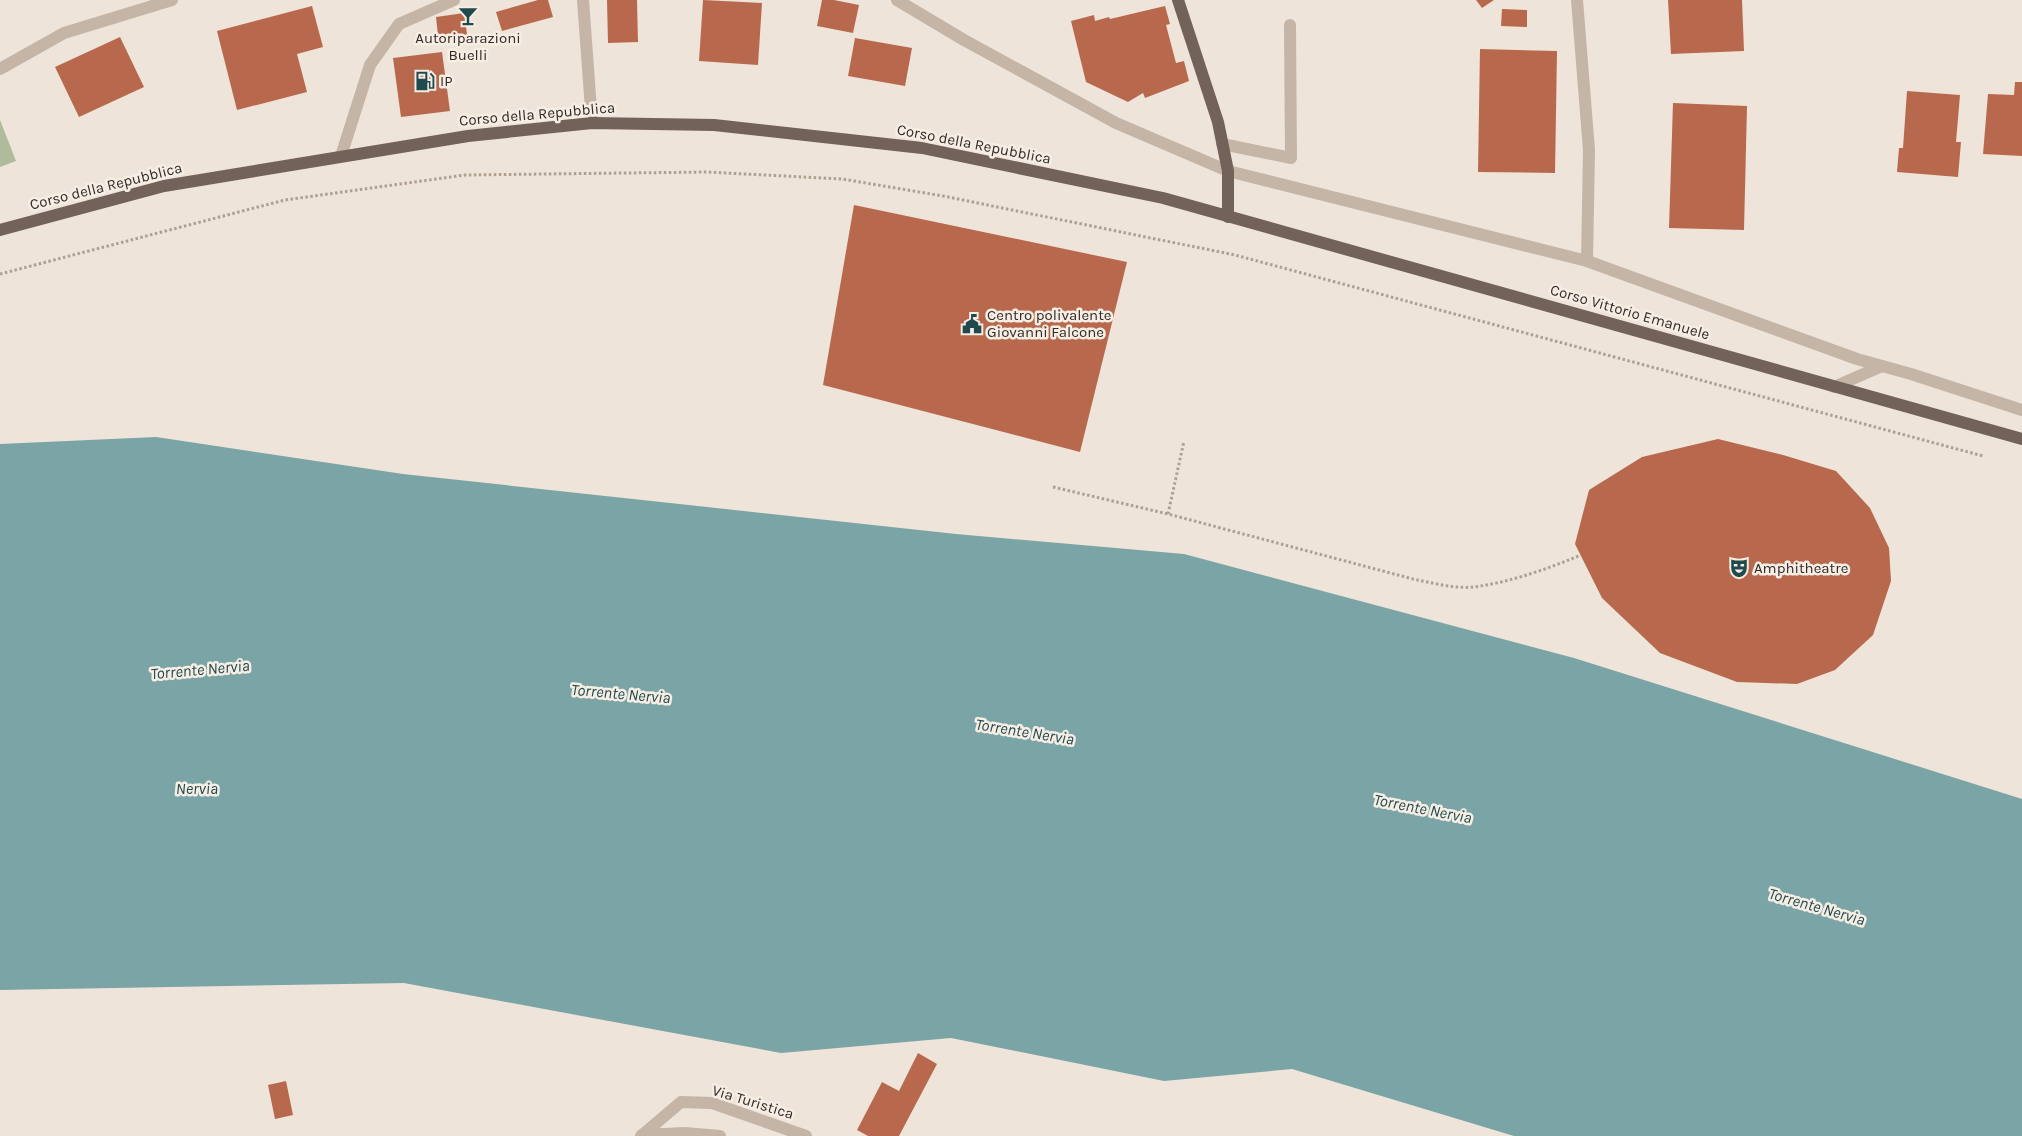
<svg xmlns="http://www.w3.org/2000/svg" width="2022" height="1136" font-family="Karla,sans-serif">
<style>
.green{fill:#afbb9b}
.water{fill:#7ba4a7}
.building{fill:#b8694d}
.lines{fill:none;stroke-linecap:round;stroke-linejoin:round}
.path{stroke:#af9f91;stroke-width:3;stroke-dasharray:2.5 2.5;stroke-linecap:butt}
.minor{stroke:#c4b5a6;stroke-width:12}
.major{stroke:#726259;stroke-width:12}
.labels{text-anchor:middle;stroke-width:5;stroke-linejoin:round;paint-order:stroke}
.poi-label{font-size:15px;fill:#312a26;stroke:#f6eee4;text-anchor:start}
.street-label{font-size:15px;fill:#312a26;stroke:#f6eee4}
.water-label{font-size:16px;font-style:italic;fill:#214a4e;stroke:#f6eee4}
</style>
<rect width="100%" height="100%" fill="#eee4d9"/>
<path class="green" d="M0 120 16 161 0 167Z"/>
<path class="water" d="M156 437 403 474 956 534 1184 554 1574 658 2022 799V1136H1514L1292 1069 1164 1081 951 1038 781 1053 404 983 0 990V444Z"/>
<g class="building">
<path d="M538 0H548L553 17 502 31 496 12Z"/>
<path d="M607 0H637L638 42 608 43Z"/>
<path d="M703 0 762 3 758 65 699 61Z"/>
<path d="M822 0H834L859 5 853 33 817 26Z"/>
<path d="M1476 0H1494L1482 8Z"/>
<path d="M1668 0H1742L1744 51 1671 54Z"/>
<path d="M312 6 323 47 297 54 307 92 237 110 217 31Z"/>
<path d="M1165 6 1170 24 1166 25 1176 63 1184 61 1189 81 1145 98 1143 93 1128 102 1086 82 1071 21 1094 15 1095 21 1109 17 1110 19Z"/>
<path d="M1502 9 1527 10V27L1501 26Z"/>
<path d="M464 13 468 41 439 45 436 17Z"/>
<path d="M120 37 144 87 79 117 55 67Z"/>
<path d="M855 38 912 48 905 86 848 76Z"/>
<path d="M1480 49 1557 51 1555 173 1478 172Z"/>
<path d="M442 52 450 111 401 117 393 58Z"/>
<path d="M2015 82H2022V156L1983 154 1988 94 2014 95Z"/>
<path d="M1907 91 1960 95 1956 142H1961L1958 177 1897 172 1899 148H1903Z"/>
<path d="M1673 103 1747 106 1744 230 1669 228Z"/>
<path d="M854 205 1127 262 1080 452 823 385Z"/>
<path d="M1718 439 1783 455 1836 471 1870 508 1889 548 1891 581 1873 635 1835 670 1797 684 1737 682 1660 653 1602 598 1575 544 1589 490 1642 457Z"/>
<path d="M918 1053 937 1064 899 1136H868L857 1130 882 1082 899 1091Z"/>
<path d="M286 1081 293 1115 275 1119 268 1085Z"/>
</g>
<g class="lines">
<g class="path">
<path d="M0 274 285 200 465 175 707 172 842 179 943 196 1235 255 1983 456"/>
<path d="M1053 487 1168 514 1413 579C1433 583 1454 589 1474 587 1511 582 1547 569 1581 555"/>
<path d="M1168 514 1184 441"/>
</g>
<g class="minor">
<path d="M583 0 592 123"/>
<path d="M897 0 964 40 1116 123 1228 171 1587 261 1857 359 1911 374 2022 410"/>
<path d="M1577 0 1589 150 1587 261"/>
<path d="M0 69 64 33 172 0"/>
<path d="M1222 144 1291 158 1290 25"/>
<path d="M341 156 370 65 399 24 454 0"/>
<path d="M1834 387 1882 366"/>
<path d="M642 1135 685 1133 720 1136"/>
<path d="M641 1136 681 1102 712 1103 806 1136"/>
</g>
<g class="major">
<path d="M1178 0 1218 122 1228 171V217"/>
<path d="M0 230 164 186 468 136 592 123 714 125 922 148 1163 198 2022 439"/>
</g>
</g>
<defs>
<symbol id="bar-bare" viewBox="-9 -9 18 18"><path d="M-6-5H6L.8 .8V4.5H3.5V6h-7V4.5H-.8V.8Z" fill="#214a4e" stroke="#f6eee4" stroke-width="2.5" paint-order="stroke"/></symbol>
<symbol id="fuel-bare" viewBox="-9 -9 18 18"><path d="M-5.5-6h7V0h2V4h1.3V-2.5L3-4.5l.8-.8L6-3V5H2.5V1h-1V6h-7ZM-4.2-4.7v3.2H.2V-4.7Z" fill="#214a4e" stroke="#f6eee4" stroke-width="2.5" paint-order="stroke"/></symbol>
<symbol id="civic-bare" viewBox="-9 -9 18 18"><path d="M-.6-6.5H3V-4.5H.6V-3L4-1V1h2V6H-6V1h2V-1L-.6-3ZM-1.2 2.5V6h2.4V2.5Z" fill="#214a4e" stroke="#f6eee4" stroke-width="2.5" paint-order="stroke"/></symbol>
<symbol id="theatre-bare" viewBox="-9 -9 18 18"><path d="M-5-5.5Q0-4 5-5.5V0Q5 5 0 6Q-5 5-5 0ZM-3.3-2.5H-1v1.5H-3.3ZM1-2.5H3.3v1.5H1ZM-2.8 1Q0 5.5 2.8 1Z" fill="#214a4e" stroke="#f6eee4" stroke-width="2.5" paint-order="stroke"/></symbol>
</defs>
<g fill-rule="evenodd">
<use href="#bar-bare" x="454" y="2" width="28" height="28"/>
<use href="#fuel-bare" x="411" y="67" width="28" height="28"/>
<use href="#civic-bare" x="958" y="310" width="28" height="28"/>
<use href="#theatre-bare" x="1725" y="554" width="28" height="28"/>
</g>
<g class="labels">
<g class="poi-label">
<text x="468" y="43" text-anchor="middle">Autoriparazioni<tspan x="468" dy="17">Buelli</tspan></text>
<text x="440" y="86">IP</text>
<text x="987" y="320">Centro polivalente<tspan x="987" dy="17">Giovanni Falcone</tspan></text>
<text x="1754" y="573">Amphitheatre</text>
</g>
<g class="street-label">
<text transform="translate(537 114) rotate(-5)" y="5">Corso della Repubblica</text>
<text transform="translate(974 144) rotate(11)" y="5">Corso della Repubblica</text>
<text transform="translate(106 186) rotate(-14)" y="5">Corso della Repubblica</text>
<text transform="translate(1630 312) rotate(16)" y="5">Corso Vittorio Emanuele</text>
<text transform="translate(753 1102) rotate(17)" y="5">Via Turistica</text>
</g>
<g class="water-label">
<text transform="translate(200 669) rotate(-5)" y="6">Torrente Nervia</text>
<text transform="translate(621 693) rotate(5)" y="6">Torrente Nervia</text>
<text transform="translate(1025 731) rotate(9)" y="6">Torrente Nervia</text>
<text x="197" y="794">Nervia</text>
<text transform="translate(1423 808) rotate(11)" y="6">Torrente Nervia</text>
<text transform="translate(1817 906) rotate(16)" y="6">Torrente Nervia</text>
</g>
</g>
</svg>
